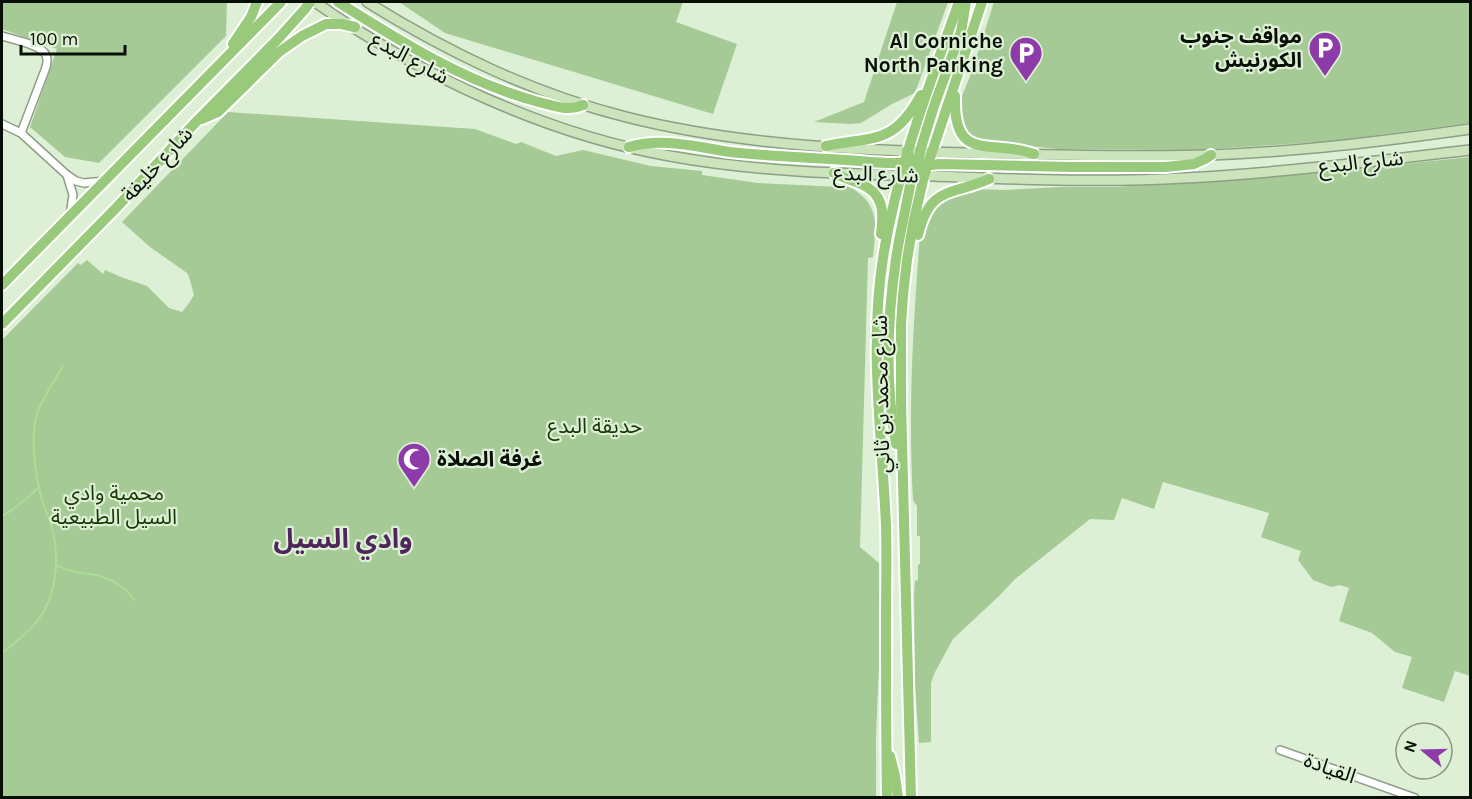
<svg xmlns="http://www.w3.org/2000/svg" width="1472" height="799" font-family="Karla,'Noto Sans Arabic',sans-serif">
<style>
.green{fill:#a5ca95}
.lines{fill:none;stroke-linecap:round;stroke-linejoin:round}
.stream{stroke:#abdd94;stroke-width:2}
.street-casing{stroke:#8d9f86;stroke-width:10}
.secondary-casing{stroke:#8d9f86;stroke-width:12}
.primary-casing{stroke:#fff;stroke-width:14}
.street{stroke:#fff;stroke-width:7}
.secondary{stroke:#cce4bc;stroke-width:9}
.primary{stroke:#99c97a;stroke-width:10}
.labels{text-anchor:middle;stroke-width:4.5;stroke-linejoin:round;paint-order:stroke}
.poi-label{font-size:21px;font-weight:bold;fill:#080f06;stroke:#ddf0d5;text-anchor:end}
.street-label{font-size:21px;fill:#080f06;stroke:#ddf0d5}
.park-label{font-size:21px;fill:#173604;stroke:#ddf0d5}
.district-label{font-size:27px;font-weight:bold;fill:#4e265c;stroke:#ddf0d5}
</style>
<rect width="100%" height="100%" fill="#ddf0d5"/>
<g class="green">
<path d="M2 2H227L226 36 99 163 65 157 30 127 57 49 2 29Z"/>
<path d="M399 2H683L676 22 737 44 713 114 445 33Z"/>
<path d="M897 2H948L915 93 892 104 861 123 851 124 814 122 864 102Z"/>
<path d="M994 2H1470V123L1332 141 1198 150 1057 149 1019 145H989L966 135 957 108 971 74Z"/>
<path d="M228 112 475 129 516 144 521 142 556 156 583 150 651 166 702 171V175L758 183 840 187 848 186C881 204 876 225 873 257L868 258 860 547 879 563 881 617 876 736V797L2 798V340L78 263 81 265 87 260 103 274 105 270 121 277 147 286 169 308 182 312 189 303 194 295 189 277 187 273 150 247 122 222Z"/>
<path d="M1470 157V676L1455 671 1444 702 1402 688 1412 657 1395 652 1372 633 1339 621 1349 588 1340 585 1331 587 1313 580 1298 560 1301 551 1261 537 1269 513 1163 482 1154 509 1122 498 1114 520 1090 519 1015 579 999 596 953 639 934 674 931 683V742L919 743 915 687 914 597 915 581 918 580V565L920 564V536H917V506L913 500C908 410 913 325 920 235L924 222 941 200 973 189 1004 190 1061 187H1117L1305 174Z"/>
</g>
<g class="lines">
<g class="stream">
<path d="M2 516C16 509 27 498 39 487"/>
<path d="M57 566 75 572 97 575 113 581 127 591 134 600"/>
<path d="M2 653C12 645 24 636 33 626 56 601 60 563 53 531 50 519 44 508 41 496 35 472 30 438 37 414 40 402 56 378 63 366"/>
</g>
<defs>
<g id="street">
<path d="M2 36C12 39 42 45 46 55 48 60 47 65 45 70L21 133"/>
<path d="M2 124 21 133 67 175 76 181 84 183 105 181"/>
<path d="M67 175 73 195 70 216"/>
<path d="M1280 750 1415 798"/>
</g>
<g id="secondary">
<path d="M315 2C418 74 545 134 670 156 757 172 845 174 933 176 1016 179 1100 183 1184 178 1280 173 1375 161 1470 150"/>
<path d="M367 2C449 53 532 93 626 117 749 148 879 151 1005 154 1073 155 1142 157 1210 155 1297 152 1384 141 1470 129"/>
</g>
<g id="primary">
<path d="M338 2C400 41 463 81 535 101 551 105 567 112 583 105"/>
<path d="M233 44 251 17 257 2"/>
<path d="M955 96C953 165 991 138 1034 154"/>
<path d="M202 119 218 112 279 52 302 36 326 24H341L355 27"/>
<path d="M826 146C874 136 894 145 921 95"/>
<path d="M629 147C662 137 697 147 730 152 768 156 807 158 846 160 867 161 889 165 910 162"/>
<path d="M922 166 940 164 1072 167H1165L1194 164 1205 159 1211 155"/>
<path d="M834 173C843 178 852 180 861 184 884 194 884 212 881 234"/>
<path d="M922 173 919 166 920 151 934 106 961 32 966 2"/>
<path d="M918 235C930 185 951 196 989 179"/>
<path d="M2 285 281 2"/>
<path d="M2 324 117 207 196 122 278 39 305 9 310 2"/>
<path d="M896 444C885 383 887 320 896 259 900 230 908 202 912 173L911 159 907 151"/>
<path d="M890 756 895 776 898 798"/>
<path d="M887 798C886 738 886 680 886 620 886 589 887 557 886 525 882 436 869 348 883 258 897 169 929 86 959 2"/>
<path d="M911 798 901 401V325L903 295 907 260 913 224 924 176 982 2"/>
</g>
</defs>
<use href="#street" class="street-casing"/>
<use href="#secondary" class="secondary-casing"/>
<use href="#primary" class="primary-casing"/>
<use href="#street" class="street"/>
<use href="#secondary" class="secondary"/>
<use href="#primary" class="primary"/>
</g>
<defs>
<symbol id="parking-pin" viewBox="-11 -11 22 30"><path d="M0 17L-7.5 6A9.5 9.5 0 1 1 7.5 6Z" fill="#8e3baa" stroke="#ddf0d5"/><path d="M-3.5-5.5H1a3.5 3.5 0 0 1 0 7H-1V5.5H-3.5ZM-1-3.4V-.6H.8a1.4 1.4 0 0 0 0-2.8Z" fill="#fff"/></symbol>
<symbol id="mosque-pin" viewBox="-11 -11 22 30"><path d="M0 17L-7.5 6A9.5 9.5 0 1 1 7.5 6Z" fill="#8e3baa" stroke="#ddf0d5"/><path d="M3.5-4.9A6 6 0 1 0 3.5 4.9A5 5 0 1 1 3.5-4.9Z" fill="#fff"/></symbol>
</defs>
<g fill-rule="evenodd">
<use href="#parking-pin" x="1306" y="29" width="38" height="52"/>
<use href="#parking-pin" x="1007" y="34" width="38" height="52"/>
<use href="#mosque-pin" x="395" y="440" width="38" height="52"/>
</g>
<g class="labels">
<g class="poi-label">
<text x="1302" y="43">مواقف جنوب<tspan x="1302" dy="24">الكورنيش</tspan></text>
<text x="1003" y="48">Al Corniche<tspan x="1003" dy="24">North Parking</tspan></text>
<text x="437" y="466" text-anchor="start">غرفة الصلاة</text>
</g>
<g class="street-label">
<text transform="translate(410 58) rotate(29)" y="7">شارع البدع</text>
<text transform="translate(1361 162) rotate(-6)" y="7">شارع البدع</text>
<text transform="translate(157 164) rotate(-47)" y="7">شارع خليفة</text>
<text transform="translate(876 174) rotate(2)" y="7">شارع البدع</text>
<text transform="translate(881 394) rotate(-91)" y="7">شارع محمد بن ثاني</text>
<text transform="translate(1330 768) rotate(20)" y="7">القيادة</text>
</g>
<g class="park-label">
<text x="595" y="433">حديقة البدع</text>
<text x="114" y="500">محمية وادي<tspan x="114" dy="24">السيل الطبيعية</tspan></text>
</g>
<g class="district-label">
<text x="343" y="548">وادي السيل</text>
</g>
</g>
<rect width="1472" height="799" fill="none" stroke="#080f06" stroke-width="6"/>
<g transform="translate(1424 751) rotate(289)"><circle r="28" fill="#ddf0d5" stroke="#889682" stroke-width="1.5"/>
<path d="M0-4.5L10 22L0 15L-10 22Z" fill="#8e3baa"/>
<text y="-9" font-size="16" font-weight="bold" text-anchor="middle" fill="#080f06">N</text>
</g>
<path d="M21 45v9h104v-9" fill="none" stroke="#080f06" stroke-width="3"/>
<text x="30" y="45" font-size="18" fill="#080f06" stroke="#ddf0d5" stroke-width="4.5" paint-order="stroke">100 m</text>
</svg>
